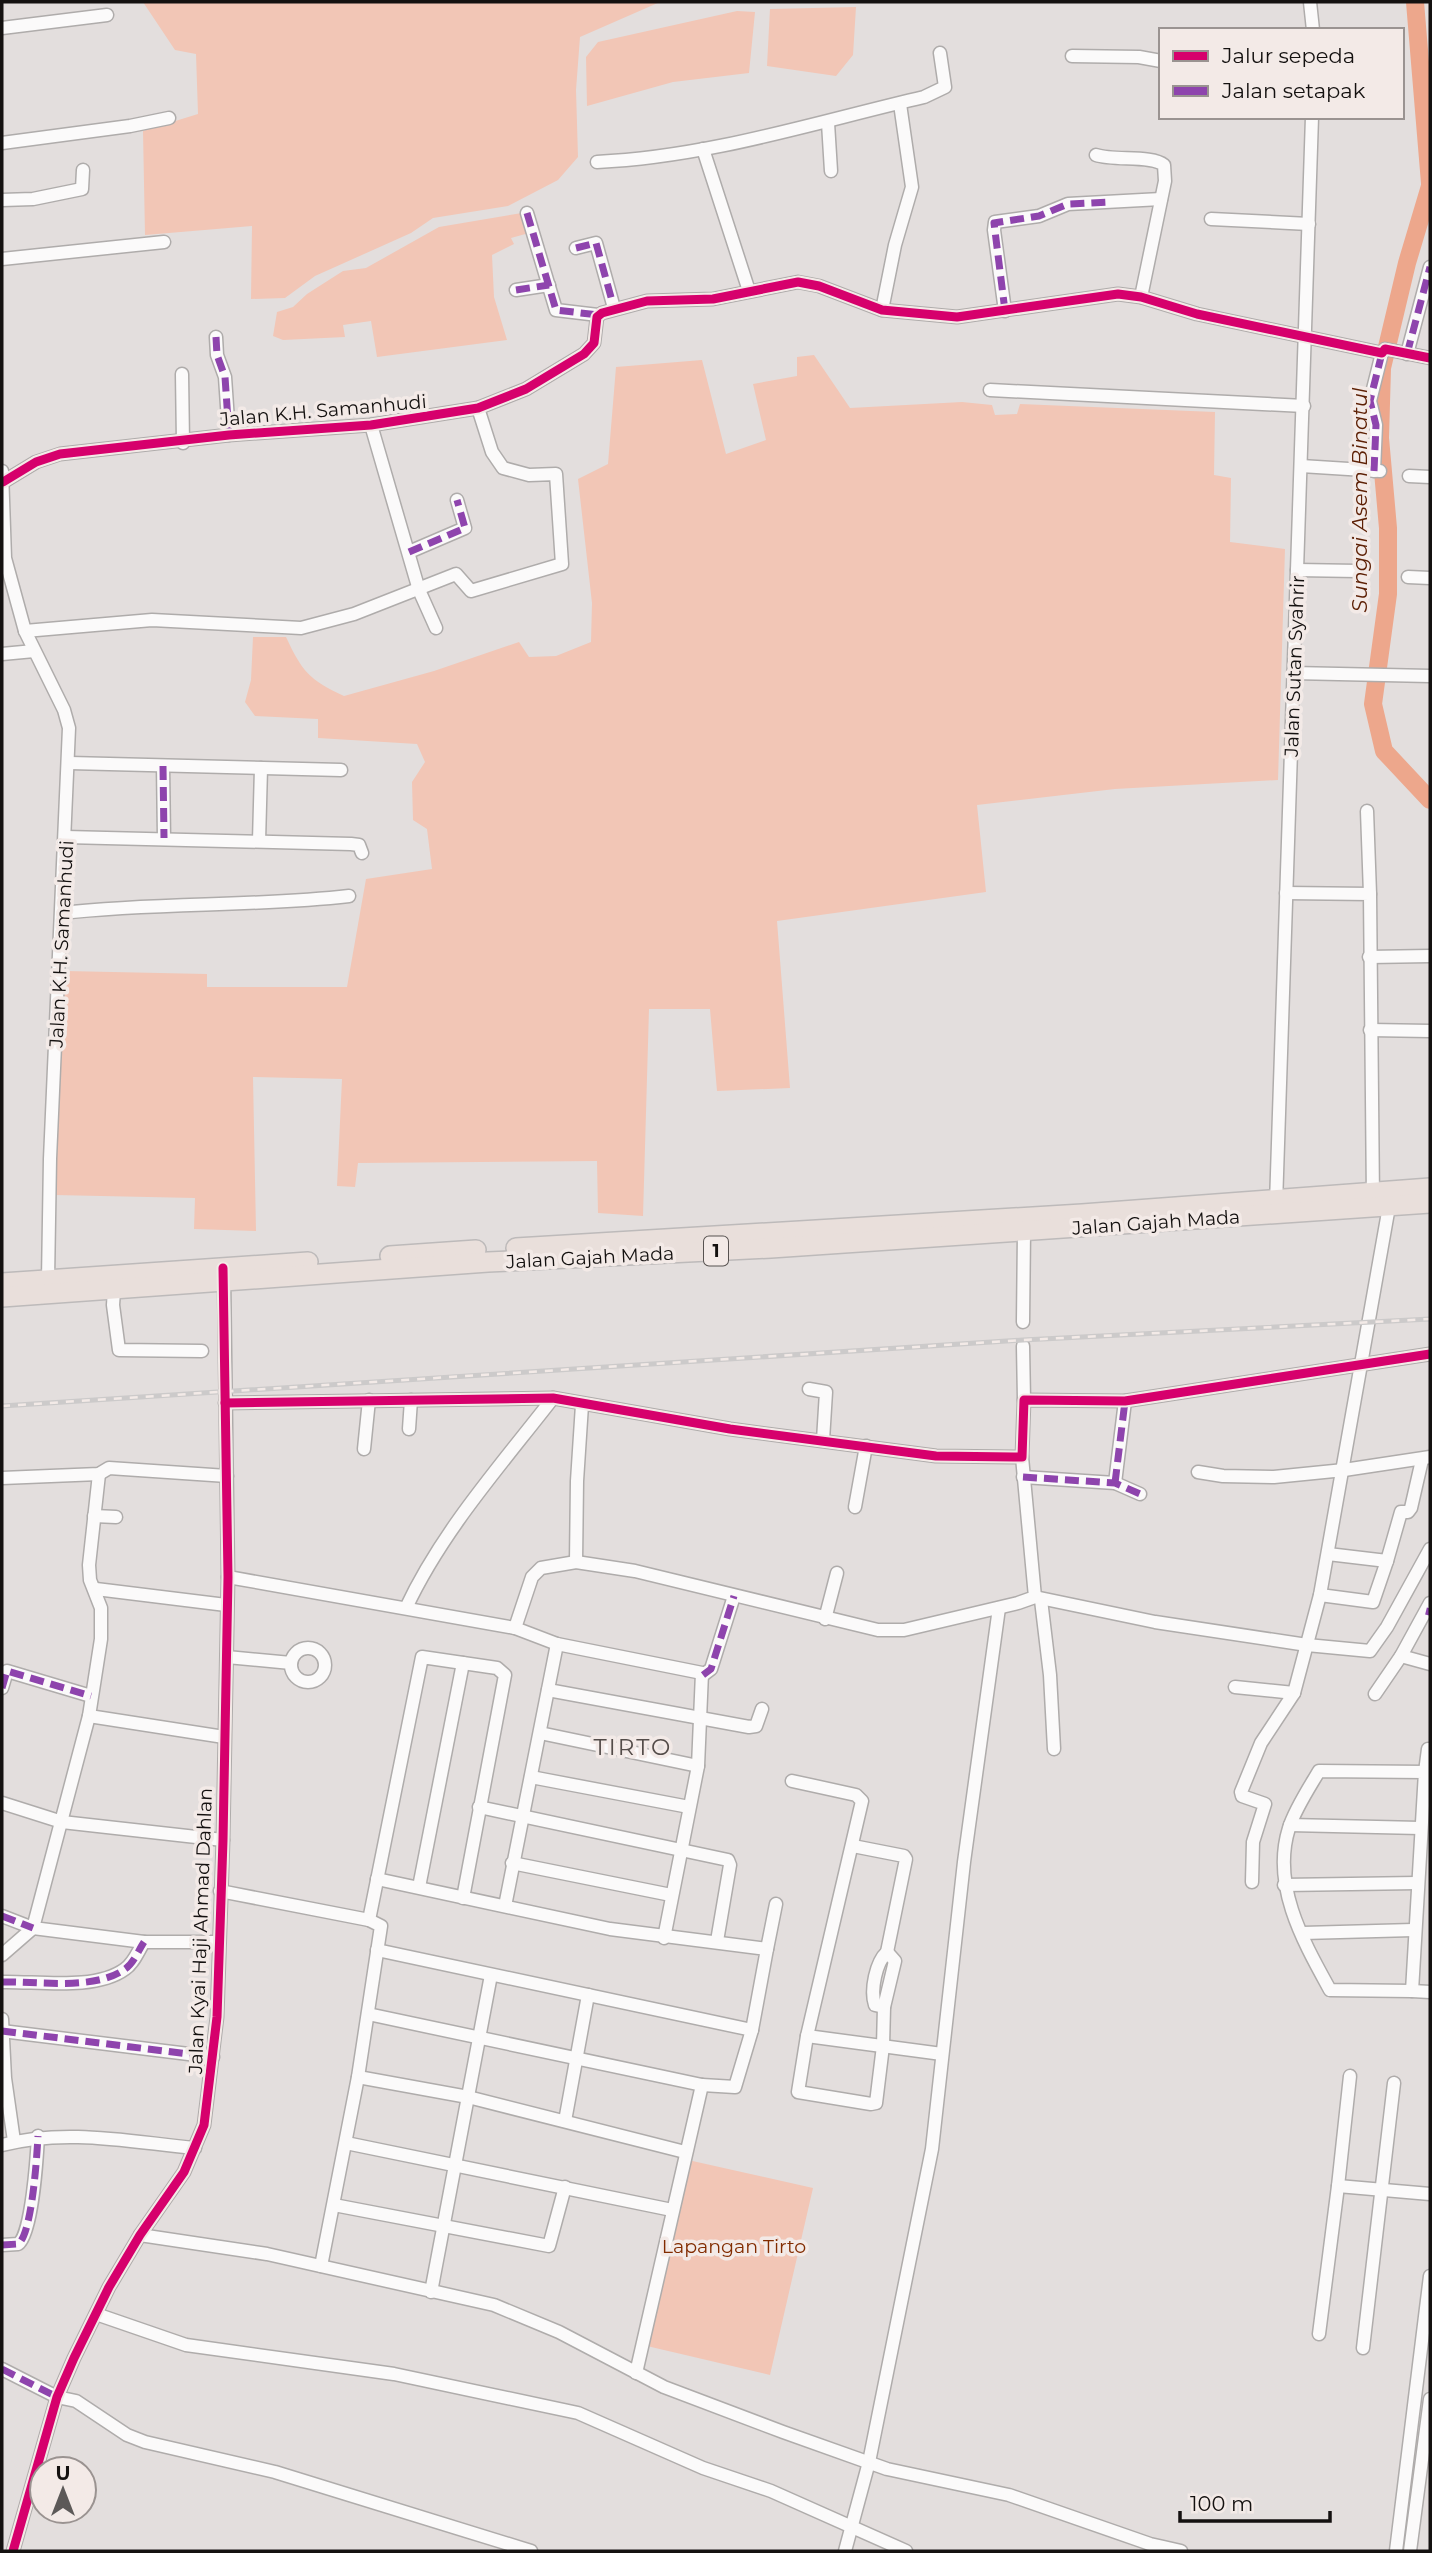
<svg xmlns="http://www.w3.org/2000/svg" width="1432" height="2553" font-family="Montserrat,sans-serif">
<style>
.green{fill:#f2c6b6}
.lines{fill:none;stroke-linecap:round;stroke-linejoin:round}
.river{stroke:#eda78c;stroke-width:18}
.minor-casing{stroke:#afacab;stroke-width:15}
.highway-casing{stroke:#bdbaba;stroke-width:22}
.minor{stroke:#fbfafa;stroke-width:12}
.highway{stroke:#e9dfdb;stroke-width:19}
.rail-casing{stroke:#cccaca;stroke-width:5}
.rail{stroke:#f3eae7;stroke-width:2.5;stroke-dasharray:8;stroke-linecap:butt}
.quiet{stroke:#8e44ad;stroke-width:7;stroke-dasharray:14 7;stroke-linecap:butt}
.cycleway-casing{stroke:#f3eae7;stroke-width:13}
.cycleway{stroke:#d6006c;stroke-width:9}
.labels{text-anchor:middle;stroke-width:7;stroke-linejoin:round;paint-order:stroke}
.shield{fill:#f3eae7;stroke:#575250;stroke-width:2}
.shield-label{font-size:18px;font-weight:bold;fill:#141110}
.street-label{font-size:19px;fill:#141110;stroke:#f3eae7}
.park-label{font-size:19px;fill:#822c00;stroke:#f3eae7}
.water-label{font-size:21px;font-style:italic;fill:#5d2005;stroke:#f3eae7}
.quarter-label{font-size:23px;letter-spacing:2px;fill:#534c49;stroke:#f3eae7}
</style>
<rect width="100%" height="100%" fill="#e3dedd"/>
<g class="green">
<path d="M143 2H660L580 37 576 90 578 157 558 180 508 206 433 218 411 233 315 276 285 298 251 299 252 226 145 235 143 131 198 114 196 54 175 50Z"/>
<path d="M856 7 853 55 836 76 767 66 770 9Z"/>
<path d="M737 11 755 12 749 73 673 82 587 106 586 57 598 42Z"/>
<path d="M522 213 529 233 511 238 514 244 492 255 494 297 507 340 377 357 371 321 343 325 345 337 283 340 273 336 277 312 293 307 307 294 343 271 366 268 439 227Z"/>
<path d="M814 355 850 408 962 402 992 405 995 415 1017 414 1020 404 1215 412 1214 475 1231 478 1230 542 1285 549 1278 780 1115 789 977 805 986 892 777 921 790 1088 717 1091 710 1009H649L643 1216 598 1213 597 1161 358 1163 355 1187 337 1186 342 1079 253 1077 256 1231 194 1229 195 1198 54 1195 65 971 207 974V987H347L366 879 432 869 427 829 413 820 412 782 425 762 417 744 318 738V719L255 716 245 702 251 680 253 637H286C302 671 309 680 344 696L434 671 519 642 529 657 556 656 591 642 592 603 578 479 608 464 616 367 702 360 726 454 766 440 753 384 797 376V357Z"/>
<path d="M688 2160 813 2188 770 2375 647 2346Z"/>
</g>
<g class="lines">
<g class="river">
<path d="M1415 2 1430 183"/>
<path d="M1430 186 1407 263 1382 368 1380 438 1388 528V594L1373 704 1384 751 1430 800"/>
</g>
<defs>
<g id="minor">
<path d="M1310 2 1313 30"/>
<path d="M2 28 107 15"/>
<path d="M1072 56 1139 57 1161 61"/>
<path d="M828 123 831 171"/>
<path d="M2 143 130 126 169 118"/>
<path d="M703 149 749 291"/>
<path d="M1096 155C1114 161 1152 155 1164 165L1165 181 1141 297"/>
<path d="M597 162C709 157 816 122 924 97L945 87 940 53"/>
<path d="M2 200 33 199 82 189 83 170"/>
<path d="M527 213 556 310 598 315"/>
<path d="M1211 219 1309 224"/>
<path d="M576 248 596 243 614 308"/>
<path d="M2 259 164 242"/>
<path d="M516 290 549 285"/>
<path d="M882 310 895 245 912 187 900 104"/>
<path d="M1005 311 994 230 995 222 1039 216 1068 204 1161 199"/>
<path d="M216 337 217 355 225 377 229 435"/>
<path d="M1407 354 1430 267"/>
<path d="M182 374 183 443"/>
<path d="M990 390 1304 406"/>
<path d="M371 425 419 590 436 628"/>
<path d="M1301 466 1380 471"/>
<path d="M2 471 5 558 25 631 64 710 69 728 50 1159 48 1280"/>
<path d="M1374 471 1376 425 1370 401 1382 353"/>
<path d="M1409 476 1430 477"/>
<path d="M3 482 36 462 60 454 229 435 371 425 478 408 526 389 584 354 594 343 597 317 602 313 647 301 713 299 798 282 819 286 882 310 957 317 1118 294 1141 297 1197 314 1382 353 1385 349 1430 358"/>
<path d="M409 552 465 528 457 500"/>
<path d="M1297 570 1358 571"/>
<path d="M1408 577 1430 578"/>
<path d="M25 631 152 620 301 628 354 614 456 574 471 591 562 564 556 474 529 475 503 468 492 452 478 408"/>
<path d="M2 654 34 651"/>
<path d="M1293 673 1430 676"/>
<path d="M70 763 341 770"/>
<path d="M163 766 164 838"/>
<path d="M1367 811 1370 894"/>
<path d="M66 837 351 844 359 845 362 853"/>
<path d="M259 841 261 768"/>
<path d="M1286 893 1370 894 1373 1200"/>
<path d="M62 913C158 902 254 907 349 896"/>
<path d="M1369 957 1430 956"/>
<path d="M1370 1030 1430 1031"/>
<path d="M1276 1204 1312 117"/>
<path d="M114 1290 113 1305 119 1350 202 1351"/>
<path d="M1023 1322 1024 1231"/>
<path d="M1023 1346 1024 1400"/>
<path d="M809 1389 826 1392 823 1440"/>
<path d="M225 1403 553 1398 730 1429 936 1456 1014 1457H1022L1024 1400 1125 1401 1430 1354"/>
<path d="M409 1429 411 1400"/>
<path d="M364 1449 369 1400"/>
<path d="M1198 1472 1223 1476 1274 1477 1344 1470 1430 1457"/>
<path d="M99 1474 89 1565 90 1580 101 1608V1639L89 1716 224 1737"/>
<path d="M1023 1477 1115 1483 1140 1494"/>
<path d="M2 1478 99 1474 109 1468 227 1476"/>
<path d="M1115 1483 1125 1401"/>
<path d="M855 1507 866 1446"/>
<path d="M94 1516 116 1517"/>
<path d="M1328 1554 1387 1561 1401 1512H1408L1411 1508 1422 1460"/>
<path d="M576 1562 577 1481 582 1405"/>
<path d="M228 1577 515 1628 557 1644 702 1673 698 1766 664 1938"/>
<path d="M96 1589 226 1605"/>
<path d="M1320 1595 1373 1602 1387 1561"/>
<path d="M1035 1597 1155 1622 1307 1645 1370 1651 1387 1627 1430 1549"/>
<path d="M1041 1600 1050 1675 1054 1749"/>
<path d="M406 1608C442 1531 501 1465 553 1398"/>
<path d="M825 1619 837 1573"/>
<path d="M515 1628 532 1577 541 1568 576 1562 635 1571 878 1630H904L1018 1603 1035 1597 1022 1457"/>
<circle cx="308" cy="1665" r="17"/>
<path d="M1401 1656 1430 1664"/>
<path d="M227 1657 291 1663"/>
<path d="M703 1675 711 1669 734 1596"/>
<path d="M1235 1687 1294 1693"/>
<path d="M2 1688 7 1671 91 1696"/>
<path d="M548 1690 749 1727 756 1726 762 1709"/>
<path d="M1375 1694 1401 1656 1430 1603"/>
<path d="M89 1716 33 1928 144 1942H217"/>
<path d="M540 1733 698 1766"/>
<path d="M1319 1771 1425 1772 1412 1991 1330 1990C1303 1941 1271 1885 1289 1828 1295 1809 1309 1788 1319 1771Z"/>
<path d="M1425 1772 1428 1749"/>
<path d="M531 1777 689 1807"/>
<path d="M792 1781 856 1795 862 1801 807 2036 942 2054"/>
<path d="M2 1803 62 1822 223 1840"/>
<path d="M479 1807 728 1860 730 1865 717 1941"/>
<path d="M1290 1825 1420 1828"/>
<path d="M853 1846 904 1856 906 1859 887 1952C876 1962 870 1990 875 2005L884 2007"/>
<path d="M512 1863 671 1895"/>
<path d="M1252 1882 1253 1842 1265 1804 1242 1796 1241 1792 1261 1743 1294 1693 1320 1595 1390 1201"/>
<path d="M1284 1885 1417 1883"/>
<path d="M419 1887 463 1663"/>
<path d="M220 1891 369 1920 381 1926 358 2077 321 2266"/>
<path d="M505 1906 557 1644"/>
<path d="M2 1916 33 1928 2 1955"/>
<path d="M369 1920 422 1657 497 1668 505 1675 463 1898"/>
<path d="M1303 1933 1413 1930"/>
<path d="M767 1949 776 1904"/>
<path d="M377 1950 752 2030"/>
<path d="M2 1982C37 1981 95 1991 125 1969 134 1963 138 1951 144 1942"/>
<path d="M1412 1991 1430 1992"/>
<path d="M368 2014 702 2085 735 2087 752 2030 767 1949 610 1929 377 1879"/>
<path d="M2 2019 5 2078 14 2141"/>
<path d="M2 2031 213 2057"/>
<path d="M807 2036 798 2092 871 2104 876 2103 883 2046 884 2007 895 1961 887 1952"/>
<path d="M358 2077 468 2097 685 2152"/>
<path d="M565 2121 588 1995"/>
<path d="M346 2143 672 2210"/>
<path d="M2 2145C66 2128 130 2142 195 2148"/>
<path d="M1338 2186 1350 2076"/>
<path d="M334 2205 549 2246 565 2187"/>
<path d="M140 2235 267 2254 494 2305 559 2332 664 2387 783 2432 887 2469 1009 2495 1150 2544 1181 2551"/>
<path d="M2 2245 18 2244C32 2235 37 2155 38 2136"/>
<path d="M431 2292 491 1975"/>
<path d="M96 2314 186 2345 394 2374 578 2413 703 2468 771 2491 906 2551"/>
<path d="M1319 2334 1338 2186 1430 2194"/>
<path d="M1363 2348 1394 2083"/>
<path d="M2 2369 57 2397 76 2401 127 2435 145 2442 275 2472 531 2551"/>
<path d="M636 2373 702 2085"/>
<path d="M13 2551 57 2397 74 2358 109 2287 140 2235 184 2172 204 2125 217 2017 223 1840 228 1577 224 1275"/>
<path d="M845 2551 869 2462 932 2149 964 1862 999 1608"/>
<path d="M1396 2551 1430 2276"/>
<path d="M1410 2551 1430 2399"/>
</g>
<g id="highway">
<path d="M516 1248 1082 1214 1430 1188"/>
<path d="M390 1256 476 1250"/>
<path d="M2 1283 308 1262"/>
<path d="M2 1297 488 1262 771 1248 1430 1203"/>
</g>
</defs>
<use href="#minor" class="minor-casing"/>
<use href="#highway" class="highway-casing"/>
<use href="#minor" class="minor"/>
<use href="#highway" class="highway"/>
<defs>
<path id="rail" d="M2 1406 1023 1340 1430 1319"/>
</defs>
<use href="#rail" class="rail-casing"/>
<use href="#rail" class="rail"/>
<g class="quiet">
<path d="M527 213 556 310 598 315"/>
<path d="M576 248 596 243 614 308"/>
<path d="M516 290 549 285"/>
<path d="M1005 311 994 223 1039 216 1068 204 1110 202"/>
<path d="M216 337 217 355 225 377 229 435"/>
<path d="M1407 354 1430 267"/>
<path d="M1374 471 1376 425 1370 401 1382 353"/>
<path d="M409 552 465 528 457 500"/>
<path d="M163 766 164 838"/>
<path d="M1023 1477 1115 1483 1140 1494"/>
<path d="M1115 1483 1125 1401"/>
<path d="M1426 1611 1430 1612"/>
<path d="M703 1675 711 1669 734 1596"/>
<path d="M2 1688 7 1671 91 1696"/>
<path d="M2 1916 33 1928"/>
<path d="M2 1982C37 1981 95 1991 125 1969 134 1963 138 1951 144 1942"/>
<path d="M2 2031 213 2057"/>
<path d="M2 2245 18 2244C32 2235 37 2155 38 2136"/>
<path d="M2 2369 57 2397"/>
</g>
<defs>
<g id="cycleway">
<path d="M3 482 36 462 60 454 229 435 371 425 478 408 526 389 584 354 594 343 597 317 602 313 647 301 713 299 798 282 819 286 882 310 957 317 1118 294 1141 297 1197 314 1382 353 1385 349 1430 358"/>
<path d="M225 1403 553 1398 730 1429 936 1456 1014 1457H1022L1024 1400 1125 1401 1430 1354"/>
<path d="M13 2551 57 2397 74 2358 109 2287 140 2235 184 2172 204 2125 217 2017 223 1840 228 1577 223 1268"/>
</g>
</defs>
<use href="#cycleway" class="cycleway-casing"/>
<use href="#cycleway" class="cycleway"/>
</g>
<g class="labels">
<rect class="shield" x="704" y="1236.5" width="24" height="29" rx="5"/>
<g class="shield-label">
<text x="716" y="1257">1</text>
</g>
<g class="street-label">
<text transform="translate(323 410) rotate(-5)" y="7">Jalan K.H. Samanhudi</text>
<text transform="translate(1294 666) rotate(-88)" y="7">Jalan Sutan Syahrir</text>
<text transform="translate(61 944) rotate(-87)" y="7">Jalan K.H. Samanhudi</text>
<text transform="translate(1156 1222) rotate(-4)" y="7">Jalan Gajah Mada</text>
<text transform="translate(590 1257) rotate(-3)" y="7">Jalan Gajah Mada</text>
<text transform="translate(200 1931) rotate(-88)" y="7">Jalan Kyai Haji Ahmad Dahlan</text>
</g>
<g class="park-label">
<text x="734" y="2253">Lapangan Tirto</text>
</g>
<g class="water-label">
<text transform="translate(1360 500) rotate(-90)" y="7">Sungai Asem Binatul</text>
</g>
<g class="quarter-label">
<text x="633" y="1755">TIRTO</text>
</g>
</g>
<rect width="1432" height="2553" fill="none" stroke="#141110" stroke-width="7"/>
<rect x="1159" y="28" width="245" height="91" fill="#f3eae7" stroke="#9a9391" stroke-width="2"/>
<rect x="1173" y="51" width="35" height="10" fill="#d6006c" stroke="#9a9391" stroke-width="2"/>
<text x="1222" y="63" font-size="21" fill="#141110">Jalur sepeda</text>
<rect x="1173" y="86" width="35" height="10" fill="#8e44ad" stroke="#9a9391" stroke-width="2"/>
<text x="1222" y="98" font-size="21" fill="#141110">Jalan setapak</text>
<g transform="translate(63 2490)"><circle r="33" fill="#f3eae7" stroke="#9a9391" stroke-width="2"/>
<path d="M0-5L12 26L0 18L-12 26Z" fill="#5c5958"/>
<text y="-10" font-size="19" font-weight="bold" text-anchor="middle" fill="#141110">U</text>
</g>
<path d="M1180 2511v10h150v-10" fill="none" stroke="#141110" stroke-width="3.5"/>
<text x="1190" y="2511" font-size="21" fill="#141110" stroke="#f3eae7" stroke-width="5" paint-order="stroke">100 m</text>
</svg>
